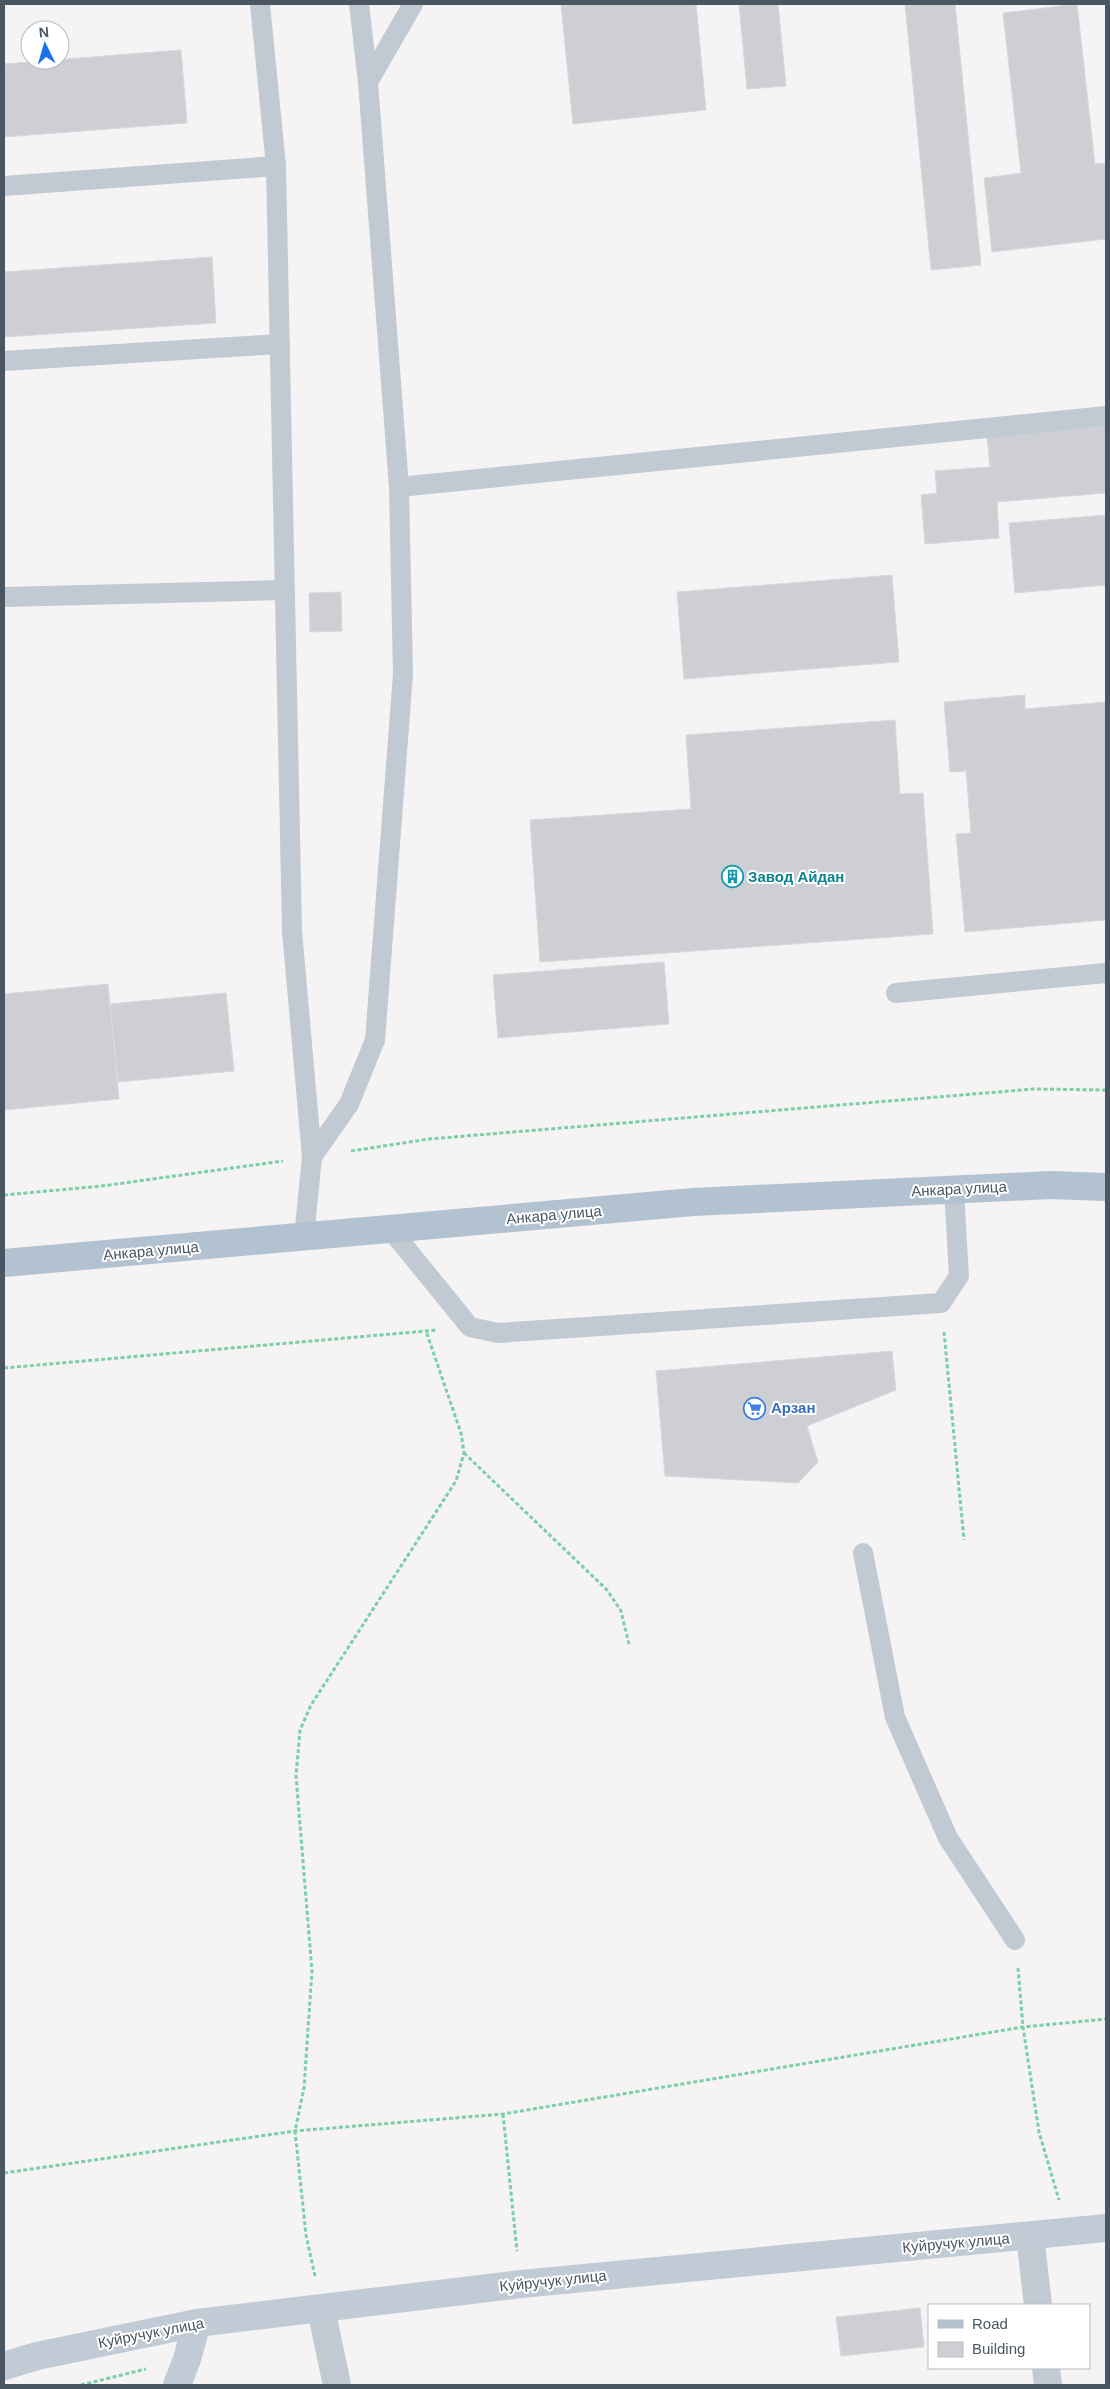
<svg xmlns="http://www.w3.org/2000/svg" width="1110" height="2389" font-family="Helvetica,sans-serif">
<style>
.building{fill:#cdcfd5;stroke:#d7d9de}
.lines{fill:none;stroke-linecap:round;stroke-linejoin:round}
.path{stroke:#7ad0a6;stroke-width:3;stroke-dasharray:4 2.5;stroke-linecap:butt}
.lane{stroke:#c1cad2;stroke-width:20}
.street{stroke:#c1cad2;stroke-width:28}
.secondary{stroke:#c1cbd6;stroke-width:28}
.primary{stroke:#b3c2d1;stroke-width:28}
.labels{text-anchor:middle;stroke-width:4;stroke-linejoin:round;paint-order:stroke}
.culture-label{font-size:15px;font-weight:bold;fill:#0d838f;stroke:#fff;text-anchor:start}
.street-label{font-size:15px;fill:#4a5661;stroke:#fff}
.shop-label{font-size:15px;font-weight:bold;fill:#366cbe;stroke:#fff;text-anchor:start}
</style>
<rect width="100%" height="100%" fill="#f5f3f3"/>
<g class="building">
<path d="M561 4H696L706 110 573 124Z"/>
<path d="M739 4H778L786 86 747 89Z"/>
<path d="M905 4H955L981 265 931 270Z"/>
<path d="M1077 4 1095 164 1106 163V239L992 252 984 178 1021 173 1003 13Z"/>
<path d="M181 50 187 123 4 137V64Z"/>
<path d="M212 257 216 323 4 337V272Z"/>
<path d="M1106 426V493L997 502 999 538 925 544 921 495 937 493 935 471 990 467 987 436Z"/>
<path d="M1106 515V585L1015 593 1009 523Z"/>
<path d="M892 575 899 662 684 679 677 592Z"/>
<path d="M341 592 342 631 310 632 309 593Z"/>
<path d="M1025 695V709L1106 702V920L965 932 956 834 971 833 966 771 950 772 944 702Z"/>
<path d="M895 720 900 794 923 793 933 934 540 962 530 820 691 809 686 735Z"/>
<path d="M664 962 669 1024 498 1038 493 975Z"/>
<path d="M108 984 119 1099 4 1110V994Z"/>
<path d="M226 993 234 1071 118 1082 110 1004Z"/>
<path d="M892 1351 896 1390 807 1426 818 1462 798 1483 665 1476 656 1371Z"/>
<path d="M920 2308 924 2347 841 2356 836 2317Z"/>
</g>
<g class="lines">
<g class="path">
<path d="M351 1151 429 1139 1034 1089 1106 1090"/>
<path d="M4 1195 102 1186 283 1161"/>
<path d="M944 1332 964 1540"/>
<path d="M4 1368 437 1330"/>
<path d="M464 1453 607 1590 621 1611 629 1644"/>
<path d="M1018 1968 1023 2027 1039 2132 1059 2200"/>
<path d="M503 2114 517 2251"/>
<path d="M4 2173 295 2131 503 2114 1023 2027 1106 2019"/>
<path d="M315 2276 306 2235 295 2131 304 2088 312 1971 296 1776 300 1730 311 1705 456 1481 464 1453 461 1433 426 1331"/>
<path d="M81 2385 146 2369"/>
</g>
<g class="lane">
<path d="M260 4 276 166 292 931 312 1157 304 1237"/>
<path d="M368 82 413 4"/>
<path d="M4 186 276 166"/>
<path d="M4 361 280 344"/>
<path d="M399 487 1106 416"/>
<path d="M4 597 284 590"/>
<path d="M896 993 1106 973"/>
<path d="M312 1157 349 1104 375 1040 403 674 399 487 368 82 359 4"/>
<path d="M391 1230 470 1327 498 1333 941 1303 959 1276 954 1190"/>
<path d="M863 1553 895 1717 948 1838 1015 1940"/>
</g>
<g class="street">
<path d="M1030 2236 1038 2305"/>
<path d="M321 2309 337 2385"/>
<path d="M1046 2368 1048 2385"/>
</g>
<g class="secondary">
<path d="M4 2366 37 2356 197 2323 521 2284 1106 2228"/>
<path d="M177 2385 187 2359 197 2323"/>
</g>
<path class="primary" d="M4 1263 693 1202 1051 1185 1106 1187"/>
</g>
<defs>
<symbol id="building-ring" viewBox="-11 -11 22 22"><circle r="9.5" fill="#fff" stroke="#0f9aa8" stroke-width="1.5"/><path d="M-4-6H4V6H1V3H-1V6H-4ZM-2.5-4.3h1.7v1.8h-1.7ZM.8-4.3h1.7v1.8H.8ZM-2.5-1h1.7V.8h-1.7ZM.8-1h1.7V.8H.8Z" fill="#0f9aa8"/></symbol>
<symbol id="supermarket-ring" viewBox="-11 -11 22 22"><circle r="9.5" fill="#fff" stroke="#3f7fe0" stroke-width="1.5"/><path d="M-6-5.5h2.5l.6 2H6L4.5 2H-2.5L-4.4-4H-6ZM-1.5 3.2a1.3 1.3 0 1 0 .1 0ZM3 3.2a1.3 1.3 0 1 0 .1 0Z" fill="#3f7fe0"/></symbol>
</defs>
<g fill-rule="evenodd">
<use href="#building-ring" x="720" y="864" width="25" height="25"/>
<use href="#supermarket-ring" x="742" y="1396" width="25" height="25"/>
</g>
<g class="labels">
<g class="culture-label">
<text x="748" y="882">Завод Айдан</text>
</g>
<g class="street-label">
<text transform="translate(959 1189) rotate(-3)" y="5">Анкара улица</text>
<text transform="translate(554 1215) rotate(-5)" y="5">Анкара улица</text>
<text transform="translate(151 1251) rotate(-5)" y="5">Анкара улица</text>
<text transform="translate(956 2243) rotate(-5)" y="5">Куйручук улица</text>
<text transform="translate(553 2281) rotate(-6)" y="5">Куйручук улица</text>
<text transform="translate(151 2333) rotate(-11)" y="5">Куйручук улица</text>
</g>
<g class="shop-label">
<text x="771" y="1413">Арзан</text>
</g>
</g>
<rect width="1110" height="2389" fill="none" stroke="#4a5661" stroke-width="10"/>
<rect x="928" y="2304" width="162" height="65" fill="#ffffff" stroke="#b7bbc0"/>
<rect x="938" y="2320" width="25" height="8" fill="#b3c2d1" stroke="#b7bbc0"/>
<text x="972" y="2329" font-size="15" fill="#4a5661">Road</text>
<rect x="938" y="2342" width="25" height="15" fill="#cdcfd5" stroke="#b7bbc0"/>
<text x="972" y="2354" font-size="15" fill="#4a5661">Building</text>
<g transform="translate(45 45) rotate(355)"><circle r="24" fill="#ffffff" stroke="#b7bbc0"/>
<path d="M0-4L9 19L0 12L-9 19Z" fill="#1a73e8"/>
<text y="-8" font-size="14" font-weight="bold" text-anchor="middle" fill="#4a5661">N</text>
</g>
</svg>
